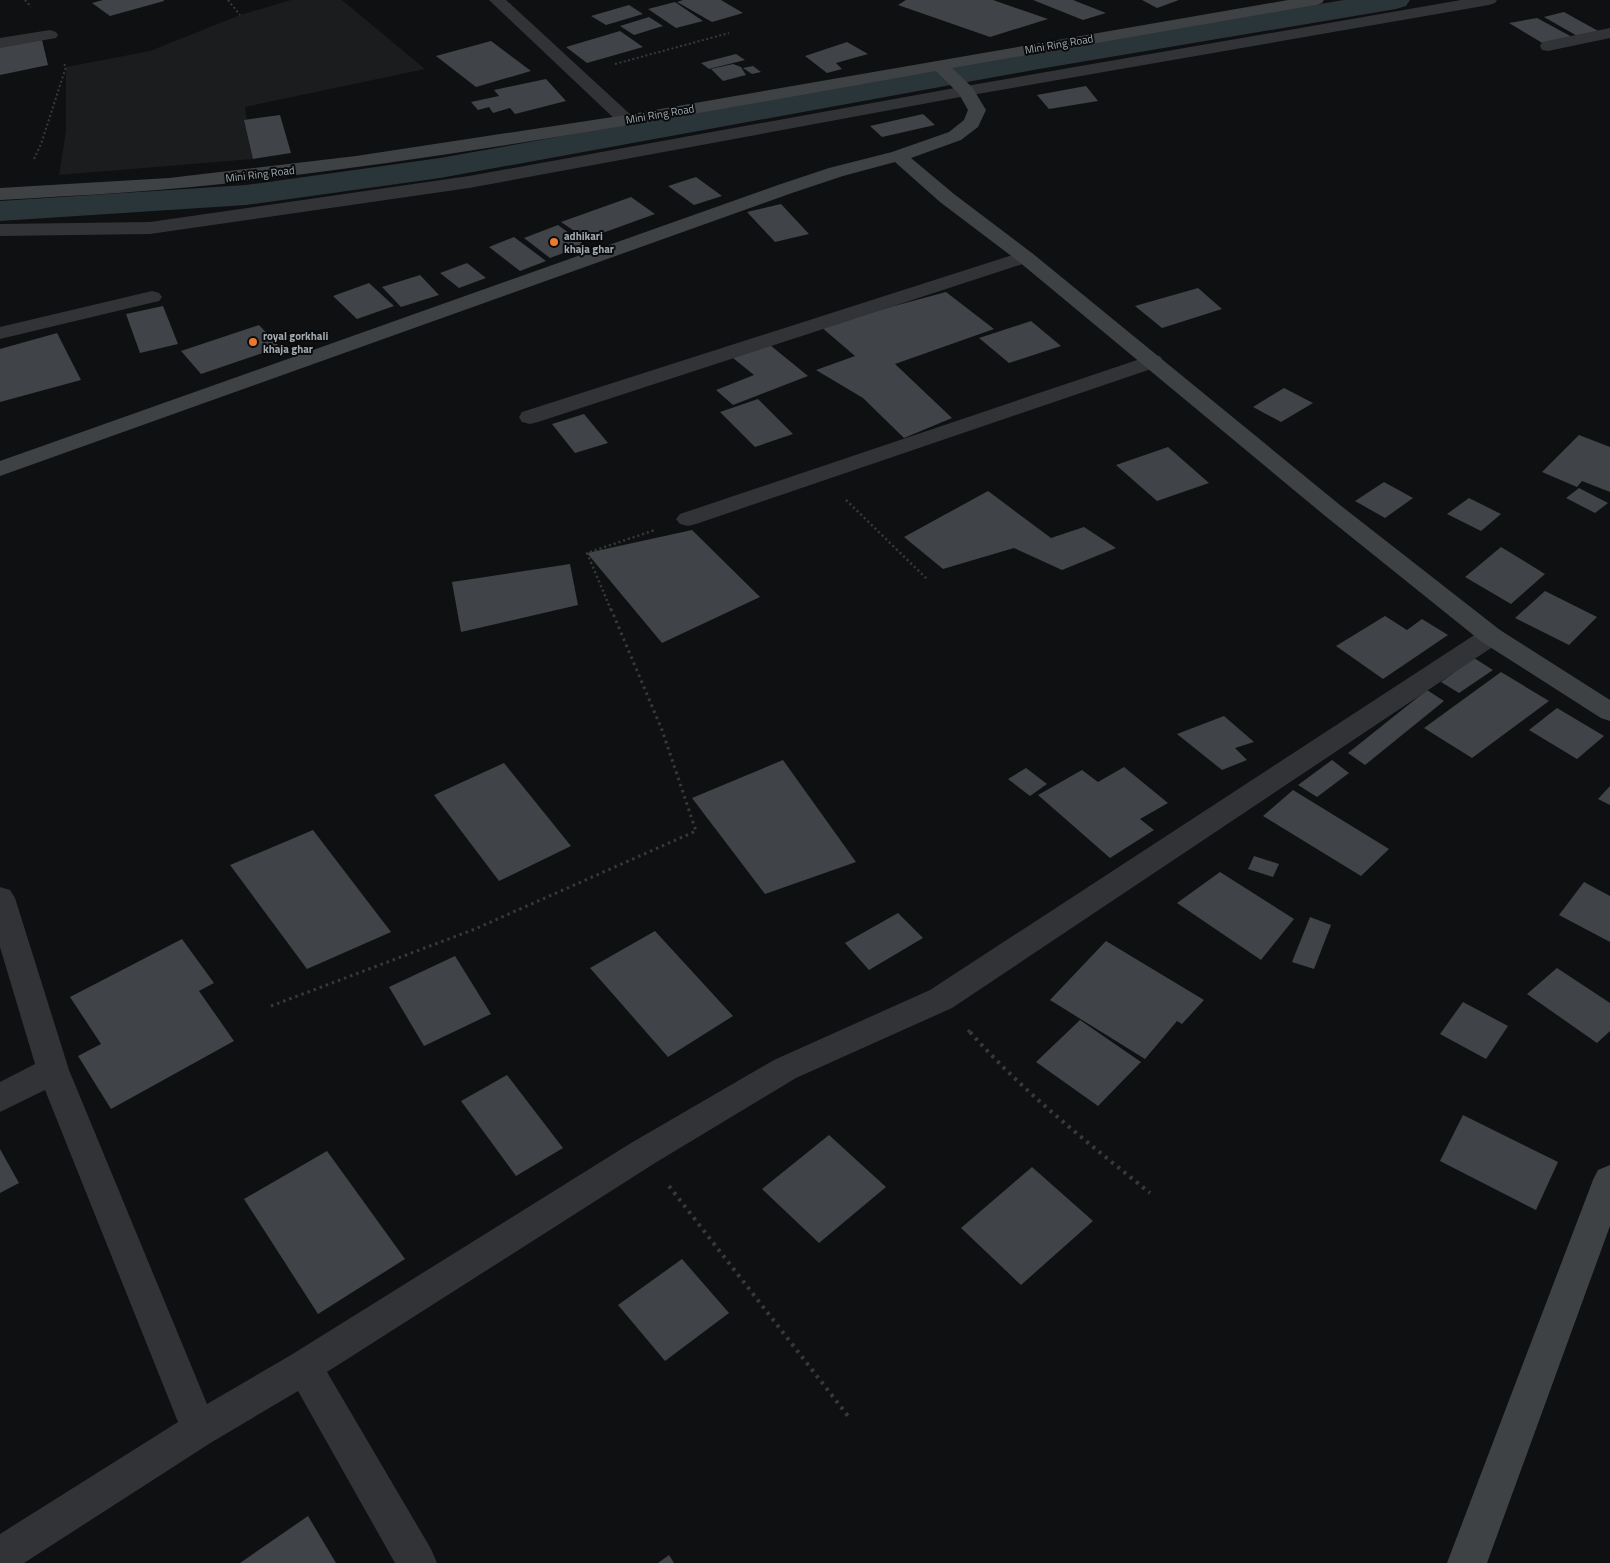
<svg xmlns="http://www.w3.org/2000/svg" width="1610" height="1563" font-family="'Titillium Web',sans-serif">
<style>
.built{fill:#1b1c1e}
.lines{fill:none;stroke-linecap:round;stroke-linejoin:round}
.canal{fill:#2a3539;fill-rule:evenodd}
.building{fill:#404347}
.path-far3{stroke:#373a3c;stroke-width:2;stroke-dasharray:2 2.5;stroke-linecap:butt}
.path-far2{stroke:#373a3c;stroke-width:2.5;stroke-dasharray:2 3;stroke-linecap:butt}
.path-far1{stroke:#373a3c;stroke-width:3;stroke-dasharray:2.5 4;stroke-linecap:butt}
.path{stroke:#373a3c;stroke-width:4;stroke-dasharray:3 5;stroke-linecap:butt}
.lane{fill:#313336;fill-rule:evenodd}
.street{fill:#313336;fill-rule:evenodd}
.secondary{fill:#3f4245;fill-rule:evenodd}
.poi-dot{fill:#eb7a2d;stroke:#0a0b0c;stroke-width:2}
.labels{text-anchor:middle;stroke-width:4;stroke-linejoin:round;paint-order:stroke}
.far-street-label{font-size:11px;fill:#a1aab1;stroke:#0a0b0c}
.far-poi-label{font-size:11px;font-weight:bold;fill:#a1aab1;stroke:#0a0b0c;text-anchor:start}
</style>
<rect width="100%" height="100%" fill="#0f1011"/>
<path class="built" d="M291 0H342L425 69 245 107 253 159 59 175 66 131V67L150 51 240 15Z"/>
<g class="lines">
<path class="canal" d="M1344 0H1410L1406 6 1396 9 1039 69 440 178 246 205 0 221V201L246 185 440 158 1039 51Z"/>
</g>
<g class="building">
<path d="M103 0H164V1L110 16 92 3Z"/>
<path d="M683 0H721L743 13 712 22 677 2Z"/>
<path d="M906 0H993L1048 19 990 37 898 5Z"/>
<path d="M1033 0H1073L1106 13 1083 20Z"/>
<path d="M1142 0H1179L1157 8Z"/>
<path d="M675 2 703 21 676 28 648 9Z"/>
<path d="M629 5 643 14 606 25 591 16Z"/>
<path d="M1564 12 1600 32 1579 37 1544 17Z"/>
<path d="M649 17 663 26 634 35 620 26Z"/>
<path d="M1537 18 1574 38 1544 44 1509 23Z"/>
<path d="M620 31 643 47 587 63 566 47Z"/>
<path d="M42 40 48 65 0 75V47Z"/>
<path d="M491 41 531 71 476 87 436 56Z"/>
<path d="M847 42 868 54 836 63 842 69 827 73 805 56Z"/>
<path d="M736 54 745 60 709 69 701 63Z"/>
<path d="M733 64 741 67 746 75 723 81 711 69Z"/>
<path d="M753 66 761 72 752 74 743 68Z"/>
<path d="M546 79 566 101 515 114 510 108 493 113 489 107 478 110 471 102 499 96 494 90Z"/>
<path d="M1086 86 1098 101 1049 109 1037 95Z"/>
<path d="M923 114 935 125 882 137 870 126Z"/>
<path d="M280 115 291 153 253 159 244 120Z"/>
<path d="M696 177 722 196 694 205 668 186Z"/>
<path d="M631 197 655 214 586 239 561 222Z"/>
<path d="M781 204 809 234 775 242 747 212Z"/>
<path d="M558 225 585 245 550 258 524 238Z"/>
<path d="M514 237 546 261 520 271 489 247Z"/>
<path d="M467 263 486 278 459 288 440 273Z"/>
<path d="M420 275 439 295 401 307 382 287Z"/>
<path d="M369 283 394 306 357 319 333 296Z"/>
<path d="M1198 288 1222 309 1162 328 1135 306Z"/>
<path d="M946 292 994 329 895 364 952 418 904 438 863 398 816 370 855 356 820 326Z"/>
<path d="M163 306 178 344 140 353 126 314Z"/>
<path d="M1031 321 1061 346 1009 363 979 338Z"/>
<path d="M259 325 280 347 201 374 181 351Z"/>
<path d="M57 333 81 380 0 402V349Z"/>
<path d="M770 345 808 376 733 405 716 390 754 375 733 358Z"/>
<path d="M1284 388 1313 403 1281 422 1253 407Z"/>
<path d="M758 399 793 434 755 447 720 412Z"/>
<path d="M584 414 608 443 575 453 552 424Z"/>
<path d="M1579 435 1610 447V492L1582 481 1577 487 1542 472Z"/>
<path d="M1168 447 1209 483 1157 501 1116 465Z"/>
<path d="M1384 482 1413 498 1385 518 1355 501Z"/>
<path d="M1579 488 1608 503 1595 513 1566 498Z"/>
<path d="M988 491 1051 538 1084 527 1116 548 1062 570 1014 548 943 569 904 537Z"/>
<path d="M1469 498 1501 514 1481 531 1447 514Z"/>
<path d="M692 530 760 597 662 643 587 553Z"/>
<path d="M1501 547 1545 574 1511 604 1465 577Z"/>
<path d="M570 564 578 605 461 632 452 582Z"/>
<path d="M1545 591 1597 617 1569 645 1515 618Z"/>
<path d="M1385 616 1407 630 1422 619 1448 635 1383 679 1336 646Z"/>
<path d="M1474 658 1493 670 1459 693 1441 682Z"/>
<path d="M1501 672 1549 701 1472 758 1424 728Z"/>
<path d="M1427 690 1444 701 1365 765 1348 753Z"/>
<path d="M1557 708 1604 736 1577 759 1529 730Z"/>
<path d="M1224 716 1254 742 1235 748 1247 760 1222 770 1177 734Z"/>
<path d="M783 760 856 862 765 894 692 798Z"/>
<path d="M1332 760 1349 773 1317 797 1298 785Z"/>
<path d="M504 763 571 846 499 881 434 795Z"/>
<path d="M1124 767 1168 803 1140 819 1154 830 1110 858 1038 795 1082 770 1098 782Z"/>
<path d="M1026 768 1047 784 1030 796 1008 779Z"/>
<path d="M1610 786V805L1598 799Z"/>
<path d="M1293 790 1389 849 1361 876 1263 816Z"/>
<path d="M313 830 391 932 307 969 230 865Z"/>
<path d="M1254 856 1279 864 1273 877 1248 869Z"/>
<path d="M1220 872 1294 919 1261 960 1177 903Z"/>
<path d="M1584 882 1610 896V942L1559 915Z"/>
<path d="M898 913 923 938 869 970 845 943Z"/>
<path d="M1310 917 1331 925 1314 969 1292 962Z"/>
<path d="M655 931 733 1016 668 1057 590 968Z"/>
<path d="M182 939 214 983 199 991 234 1041 111 1109 78 1056 101 1044 70 997Z"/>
<path d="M1106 941 1204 1000 1182 1024 1177 1021 1145 1059 1050 1000Z"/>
<path d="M455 956 491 1014 424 1046 389 987Z"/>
<path d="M1557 968 1610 1003V1031L1597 1043 1527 994Z"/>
<path d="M1463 1002 1508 1026 1486 1059 1440 1034Z"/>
<path d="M1080 1020 1141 1062 1098 1106 1036 1062Z"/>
<path d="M507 1075 563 1148 516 1176 461 1101Z"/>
<path d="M1463 1115 1558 1162 1536 1210 1440 1161Z"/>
<path d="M829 1135 886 1187 819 1243 762 1189Z"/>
<path d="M0 1149 19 1183 0 1193Z"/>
<path d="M327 1151 405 1259 318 1314 244 1199Z"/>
<path d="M1032 1167 1093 1221 1021 1285 961 1228Z"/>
<path d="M682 1259 729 1313 665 1361 618 1305Z"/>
<path d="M308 1516 336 1563H240Z"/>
<path d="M669 1555 674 1563H658Z"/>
</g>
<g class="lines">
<g class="path-far3">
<path d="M25 0 31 7"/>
<path d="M228 0 240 15"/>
<path d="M615 64 729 33"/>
<path d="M34 159 41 144 66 67 63 62"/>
</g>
<g class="path-far2">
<path d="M846 500 927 579"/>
<path d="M611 610 587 553 655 530"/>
</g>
<g class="path-far1">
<path d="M271 1006 475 929 696 831 662 730 611 609"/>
<path d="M968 1030 971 1034"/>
</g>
<g class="path">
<path d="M970 1032C1024 1093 1087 1142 1150 1193"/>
<path d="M669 1186 848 1416"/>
</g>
<g class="lane">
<path d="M1025 251 1032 253 1035 257 1032 261 538 422 530 424 522 422 519 417 522 412Z"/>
<path d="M152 291 159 293 162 297 159 301 0 339V327Z"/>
</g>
<g class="street">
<path d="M489 0H506L632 116 635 120 632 124 626 125 620 124Z"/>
<path d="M1461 0H1497L1495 3 1489 5 966 96 469 188 150 234 0 236V224L150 222 469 176 966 86Z"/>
<path d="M1610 28V38L1548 51 1542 50 1540 46 1542 42Z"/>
<path d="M50 30 56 32 58 35 56 38 0 48V38Z"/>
<path d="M1152 355 1160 356 1163 361 1160 366 696 524 688 526 680 524 676 519 680 514Z"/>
<path d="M1491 628 1500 630 1504 636 1500 642 952 1008 796 1078 655 1163 327 1372 431 1549 437 1563H395L298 1391 212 1442 24 1563H0V1534L178 1422 45 1090 0 1112V1082L35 1064 0 947V887L10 890 15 898 69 1070 207 1404 291 1355 631 1143 774 1060 930 990 1482 630Z"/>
</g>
<g class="secondary">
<path d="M1288 0H1324L1322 3 1316 5 952 68 972 87 986 110 978 127 961 140 911 158 954 194 1032 253 1340 505 1500 630 1610 700V721L1601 718 1482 642 1324 515 1018 261 940 202 895 162 843 176 792 193 0 476V461L778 185 829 168 892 152 949 132 964 120 968 110 959 94 936 71C710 111 484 153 256 180 171 191 85 195 0 200V188L169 178 356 156 626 115Z"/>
<path d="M1610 1165V1226L1487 1563H1447L1593 1180 1598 1170Z"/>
</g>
</g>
<g class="poi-dot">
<circle cx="554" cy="242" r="5"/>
<circle cx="253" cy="342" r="5"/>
</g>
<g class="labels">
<g class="far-street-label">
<text transform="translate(1059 44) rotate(-10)" y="4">Mini Ring Road</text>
<text transform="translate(660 114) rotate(-10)" y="4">Mini Ring Road</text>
<text transform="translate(260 174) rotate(-7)" y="4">Mini Ring Road</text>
</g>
<g class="far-poi-label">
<text x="564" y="240">adhikari<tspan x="564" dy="13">khaja ghar</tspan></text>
<text x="263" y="340">royal gorkhali<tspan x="263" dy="13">khaja ghar</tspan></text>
</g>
</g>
</svg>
